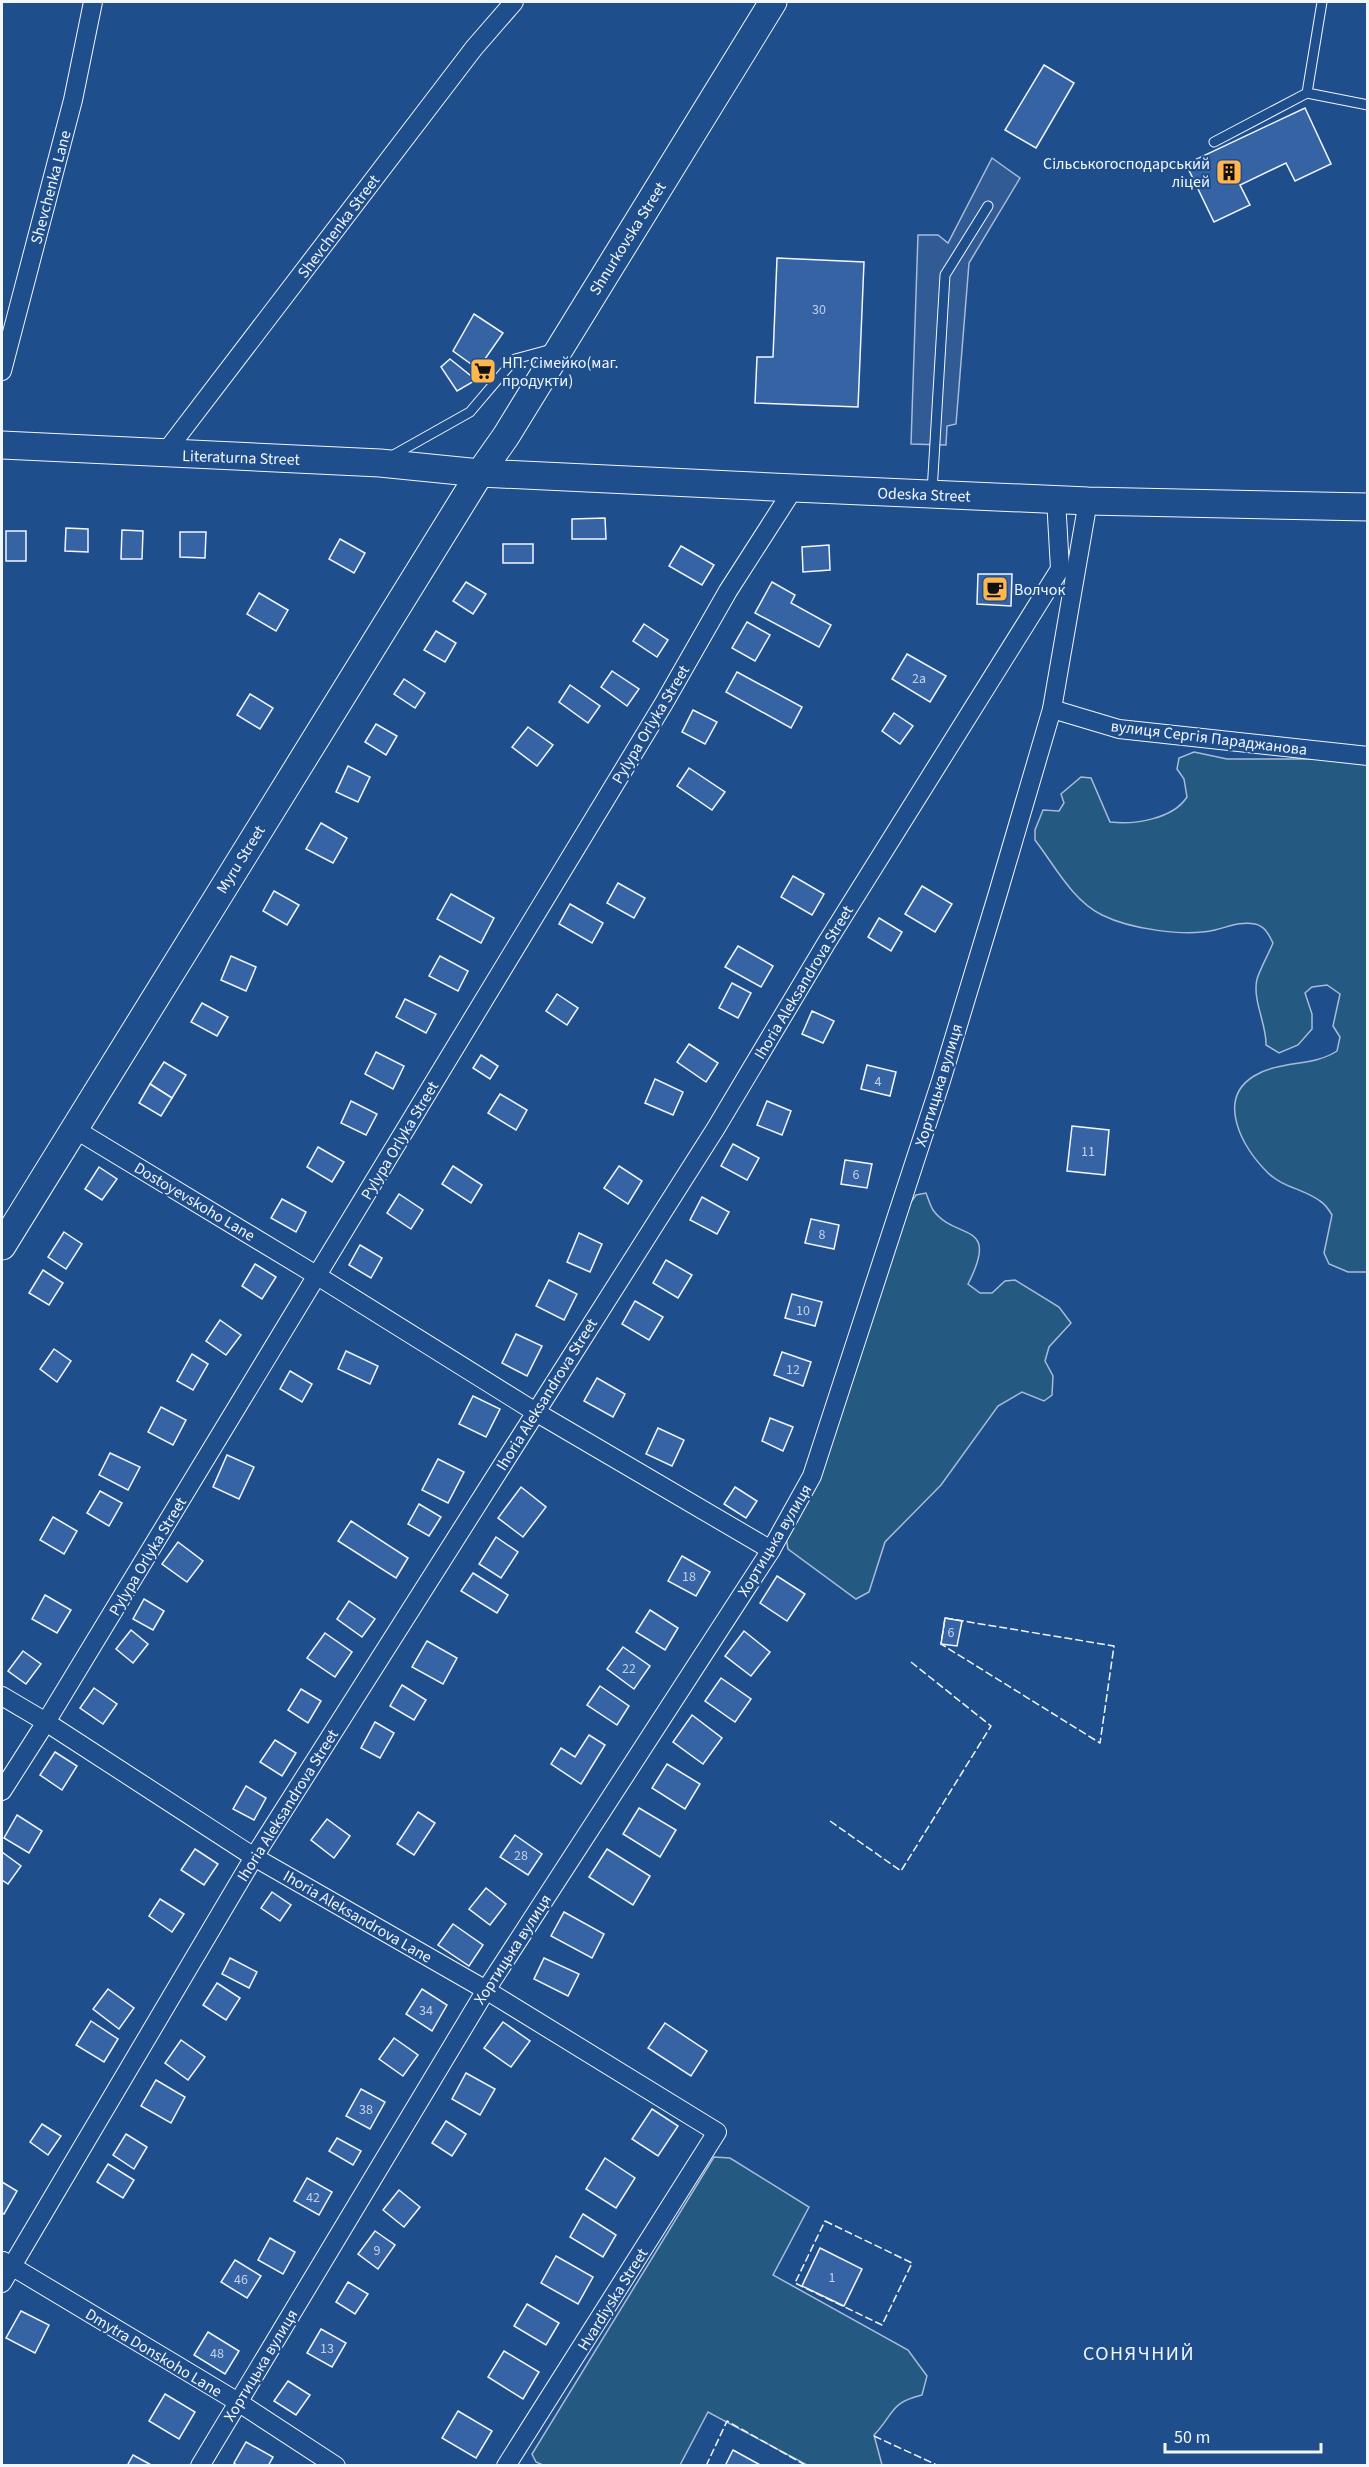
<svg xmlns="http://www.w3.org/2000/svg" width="1369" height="2467" font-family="'Source Sans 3',sans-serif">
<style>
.green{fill:#245a82;stroke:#a8bbd7;stroke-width:1.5}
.parking{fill:#305b95;stroke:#a8bbd7;stroke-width:1.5}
.building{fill:#3563a3;stroke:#f2f6ff;stroke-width:1.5}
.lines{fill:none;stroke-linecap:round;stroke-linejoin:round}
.lane-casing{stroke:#f2f6ff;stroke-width:11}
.street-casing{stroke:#f2f6ff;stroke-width:20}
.secondary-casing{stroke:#f2f6ff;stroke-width:29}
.lane{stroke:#1f4e8c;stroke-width:9}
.street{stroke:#1f4e8c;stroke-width:18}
.secondary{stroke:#1f4e8c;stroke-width:27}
.fence{stroke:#f2f6ff;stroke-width:1.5;stroke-dasharray:8 3;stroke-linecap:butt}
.labels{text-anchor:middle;stroke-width:4.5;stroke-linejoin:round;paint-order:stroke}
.number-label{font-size:14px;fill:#c3d1e8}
.poi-label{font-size:16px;fill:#f2f6ff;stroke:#1f4e8c;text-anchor:start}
.street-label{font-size:16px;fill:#f2f6ff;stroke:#1f4e8c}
.quarter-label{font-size:20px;letter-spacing:1.5px;fill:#f2f6ff;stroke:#1f4e8c}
</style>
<rect width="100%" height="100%" fill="#1f4e8c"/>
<g class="green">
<path d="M1194 752 1227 759H1316L1367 764V1272H1348L1329 1264 1324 1253 1332 1215C1329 1210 1325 1204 1320 1201 1304 1189 1282 1187 1268 1173 1243 1148 1215 1100 1254 1076 1280 1060 1313 1067 1337 1051L1340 1037 1333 1026 1340 994 1327 985 1312 987 1305 993 1312 1014V1029L1298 1045 1279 1053 1266 1045C1267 1025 1252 1000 1257 979 1261 967 1268 955 1273 943 1269 935 1265 926 1255 924 1240 921 1228 927 1215 930 1184 937 1130 929 1102 915 1072 900 1055 866 1035 840V830L1043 810 1059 811 1064 803 1061 794 1081 777 1091 778 1110 822C1134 825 1173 819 1187 797L1184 779 1177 769 1179 758Z"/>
<path d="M926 1193C928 1198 930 1205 933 1210 955 1241 1001 1220 968 1284L980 1293H992L1005 1281 1015 1280 1059 1307 1071 1323 1049 1347 1045 1361 1053 1376 1052 1395 1044 1401 1022 1392 998 1406 941 1485 885 1542 869 1592 856 1599 788 1549 786 1537 906 1209 916 1195Z"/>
<path d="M714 2157 730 2158 809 2207 773 2275 908 2350 927 2376 922 2395C889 2403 895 2413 874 2435L882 2465H807L708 2412 680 2465 545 2466 536 2462 532 2454Z"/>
</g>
<path class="parking" d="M992 158 1020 178 969 263 956 424 947 426 946 445 911 444 918 235H938L948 243Z"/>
<g class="building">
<path d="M1044 65 1074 83 1036 148 1005 130Z"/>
<path d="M1305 108 1331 164 1295 181 1286 163 1240 185 1250 205 1214 222 1186 164Z"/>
<path d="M777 258 864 262 858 407 755 403 757 357H773Z"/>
<path d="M474 314 503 333 478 369 453 351Z"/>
<path d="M450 359 476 380 457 391 441 367Z"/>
<path d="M605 518 606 539H572V519Z"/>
<path d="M66 528 88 529V552L65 551Z"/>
<path d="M122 530 143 531 142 559H121Z"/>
<rect x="6" y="531" width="20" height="30"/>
<path d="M180 532H206L205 558 180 557Z"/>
<path d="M340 539 365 553 354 573 329 559Z"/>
<rect x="503" y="544" width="30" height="19"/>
<path d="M829 545 830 570 803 572 802 547Z"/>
<path d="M681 546 714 565 702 585 669 566Z"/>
<path d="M978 574H1012L1011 606 977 604Z"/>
<path d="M466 582 486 594 473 614 453 601Z"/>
<path d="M772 582 795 595 791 603 831 625 819 647 755 613Z"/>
<path d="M259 593 288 610 276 631 247 614Z"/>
<path d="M747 622 770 635 755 661 732 648Z"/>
<path d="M644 624 668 640 657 657 633 641Z"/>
<path d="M436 631 456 643 445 662 424 650Z"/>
<path d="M907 654 946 676 930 702 892 679Z"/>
<path d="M612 671 639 689 627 706 601 687Z"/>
<path d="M737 672 802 707 791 728 726 692Z"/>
<path d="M404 679 425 693 415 708 394 694Z"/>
<path d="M570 685 600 706 588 723 559 702Z"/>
<path d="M250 694 273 708 260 729 237 715Z"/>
<path d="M693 710 717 722 705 744 682 732Z"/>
<path d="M894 713 913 726 900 744 882 731Z"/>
<path d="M376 724 397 736 386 755 365 742Z"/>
<path d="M528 727 553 745 537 766 512 747Z"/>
<path d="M348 766 370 777 358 802 336 792Z"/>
<path d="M689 768 725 792 712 810 677 786Z"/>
<path d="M321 823 347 838 333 863 306 849Z"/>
<path d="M793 876 824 894 812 915 781 897Z"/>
<path d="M618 883 645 898 634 918 607 903Z"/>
<path d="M922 886 952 904 935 932 905 914Z"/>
<path d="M274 891 299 905 287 925 263 911Z"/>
<path d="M451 894 494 918 481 943 437 919Z"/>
<path d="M570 904 603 923 592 943 559 924Z"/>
<path d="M879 918 902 932 891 951 868 937Z"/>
<path d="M738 946 773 966 761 987 725 967Z"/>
<path d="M231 956 256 967 246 991 221 980Z"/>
<path d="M440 956 468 971 458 991 429 976Z"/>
<path d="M732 983 751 993 738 1018 719 1008Z"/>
<path d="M557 994 578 1008 567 1025 546 1011Z"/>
<path d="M405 999 436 1014 426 1033 396 1017Z"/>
<path d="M202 1003 228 1017 217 1036 191 1022Z"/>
<path d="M812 1011 834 1021 823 1043 802 1034Z"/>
<path d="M689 1044 718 1063 706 1082 677 1062Z"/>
<path d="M376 1052 404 1066 393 1089 365 1074Z"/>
<path d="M481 1055 498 1066 490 1079 473 1068Z"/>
<path d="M164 1062 186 1075 172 1098 150 1084Z"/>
<path d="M867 1065 896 1072 890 1096 861 1089Z"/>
<path d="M655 1079 683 1092 673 1115 645 1103Z"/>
<path d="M150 1084 172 1098 161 1116 139 1103Z"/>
<path d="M500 1094 527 1110 516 1130 488 1113Z"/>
<path d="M351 1101 377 1114 366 1135 341 1123Z"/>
<path d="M767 1101 791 1111 782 1135 757 1125Z"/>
<path d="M1072 1126 1109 1130 1105 1175 1067 1171Z"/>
<path d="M733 1144 759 1158 747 1180 721 1166Z"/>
<path d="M318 1147 344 1162 332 1182 307 1167Z"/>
<path d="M845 1160 872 1164 867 1188 841 1184Z"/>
<path d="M453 1166 482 1185 471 1203 442 1184Z"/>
<path d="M619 1166 642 1181 628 1204 604 1188Z"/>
<path d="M99 1167 117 1179 102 1200 85 1189Z"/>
<path d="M399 1194 423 1210 411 1229 387 1213Z"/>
<path d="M702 1197 729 1212 717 1234 690 1220Z"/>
<path d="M282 1199 306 1212 296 1232 271 1218Z"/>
<path d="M811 1219 839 1225 834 1249 805 1243Z"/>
<path d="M64 1232 82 1244 66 1269 48 1257Z"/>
<path d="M579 1233 602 1244 590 1272 567 1262Z"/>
<path d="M360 1245 382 1258 371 1278 349 1265Z"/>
<path d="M666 1260 692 1275 678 1298 653 1283Z"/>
<path d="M255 1264 276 1277 262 1299 242 1286Z"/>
<path d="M43 1270 63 1283 49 1305 29 1293Z"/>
<path d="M549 1280 577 1294 564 1320 536 1306Z"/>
<path d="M792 1294 822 1302 815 1326 785 1318Z"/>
<path d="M635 1301 663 1317 649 1340 622 1324Z"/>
<path d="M220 1320 241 1335 226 1355 206 1341Z"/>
<path d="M516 1334 542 1346 527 1376 502 1363Z"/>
<path d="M54 1349 71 1361 57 1382 40 1369Z"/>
<path d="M346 1351 378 1366 370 1384 338 1369Z"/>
<path d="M782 1352 811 1362 803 1386 774 1375Z"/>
<path d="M192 1354 208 1364 193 1390 177 1381Z"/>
<path d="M290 1371 312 1384 302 1402 280 1389Z"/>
<path d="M597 1378 625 1394 613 1417 584 1401Z"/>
<path d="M473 1396 500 1409 486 1437 459 1424Z"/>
<path d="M161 1407 186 1420 173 1445 148 1432Z"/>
<path d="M770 1418 793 1427 783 1451 762 1441Z"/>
<path d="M658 1428 684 1440 672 1466 646 1454Z"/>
<path d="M110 1453 140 1467 128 1490 99 1475Z"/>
<path d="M227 1455 254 1467 239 1499 213 1487Z"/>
<path d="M438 1459 464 1472 448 1503 422 1490Z"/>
<path d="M521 1487 546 1507 523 1537 498 1518Z"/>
<path d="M735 1487 757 1501 746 1518 724 1504Z"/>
<path d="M100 1491 122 1503 109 1526 87 1513Z"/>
<path d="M419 1504 441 1517 429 1536 408 1524Z"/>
<path d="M53 1517 77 1531 64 1554 40 1540Z"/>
<path d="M351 1521 408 1558 396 1578 338 1541Z"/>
<path d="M496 1537 518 1552 501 1578 479 1564Z"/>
<path d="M178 1542 203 1561 187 1582 162 1564Z"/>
<path d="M682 1556 710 1572 696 1596 668 1581Z"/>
<path d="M473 1573 508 1595 497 1613 461 1591Z"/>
<path d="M777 1576 805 1594 787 1621 760 1603Z"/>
<path d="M45 1595 71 1610 57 1633 32 1619Z"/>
<path d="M144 1599 164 1611 153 1630 133 1619Z"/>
<path d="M349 1601 375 1619 362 1637 337 1619Z"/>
<path d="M650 1610 678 1628 665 1650 636 1632Z"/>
<path d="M945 1618 962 1621 957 1646 941 1644Z"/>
<path d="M131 1630 148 1644 133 1663 116 1649Z"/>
<path d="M744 1631 770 1652 751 1676 725 1656Z"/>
<path d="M325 1633 352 1652 335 1677 307 1658Z"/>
<path d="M427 1641 457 1658 443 1684 412 1667Z"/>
<path d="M623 1647 650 1666 634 1689 607 1669Z"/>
<path d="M23 1651 41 1664 26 1684 8 1671Z"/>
<path d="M721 1678 751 1699 735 1722 705 1701Z"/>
<path d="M402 1685 426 1700 414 1720 390 1706Z"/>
<path d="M600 1686 629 1706 617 1725 587 1705Z"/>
<path d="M94 1688 117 1704 103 1724 80 1708Z"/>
<path d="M301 1689 321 1701 308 1723 288 1710Z"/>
<path d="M692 1715 722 1738 703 1764 673 1742Z"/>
<path d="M375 1722 394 1733 380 1758 361 1748Z"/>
<path d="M589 1735 605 1745 581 1784 551 1764 561 1748 575 1757Z"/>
<path d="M275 1740 296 1753 282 1776 260 1762Z"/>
<path d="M55 1752 77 1766 62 1790 40 1775Z"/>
<path d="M667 1764 700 1784 685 1809 652 1788Z"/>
<path d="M246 1786 266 1798 254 1820 233 1809Z"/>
<path d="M639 1808 676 1830 660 1857 623 1834Z"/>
<path d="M418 1812 435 1823 414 1855 397 1844Z"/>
<path d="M17 1815 42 1831 29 1853 4 1838Z"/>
<path d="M327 1819 350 1836 334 1858 311 1840Z"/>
<path d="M515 1835 542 1854 528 1875 500 1857Z"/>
<path d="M195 1849 218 1864 204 1885 181 1870Z"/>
<path d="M607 1849 650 1876 633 1905 589 1877Z"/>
<path d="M2 1852 21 1866 8 1884 2 1880Z"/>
<path d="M486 1888 506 1904 490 1925 469 1909Z"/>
<path d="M272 1892 291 1905 280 1921 261 1908Z"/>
<path d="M160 1899 184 1914 172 1932 149 1916Z"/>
<path d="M564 1912 604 1934 592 1958 551 1936Z"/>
<path d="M453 1924 483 1945 469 1966 438 1945Z"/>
<path d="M230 1958 257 1972 249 1988 222 1974Z"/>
<path d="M544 1958 579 1974 568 1996 534 1979Z"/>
<path d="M217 1983 240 1998 226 2020 203 2005Z"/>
<path d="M108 1989 134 2008 119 2029 93 2009Z"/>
<path d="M422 1989 447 2005 432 2031 406 2014Z"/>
<path d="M91 2021 118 2039 104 2062 76 2045Z"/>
<path d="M503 2022 530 2041 511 2067 484 2048Z"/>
<path d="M665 2023 707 2051 691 2076 648 2048Z"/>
<path d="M394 2038 418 2055 403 2076 379 2059Z"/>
<path d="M181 2040 205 2057 188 2080 165 2063Z"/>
<path d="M466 2073 495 2089 480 2115 452 2099Z"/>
<path d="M156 2080 185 2097 171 2123 141 2106Z"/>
<path d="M361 2089 385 2102 370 2129 346 2116Z"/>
<path d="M652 2109 678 2126 658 2156 632 2139Z"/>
<path d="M446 2121 466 2134 452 2156 432 2143Z"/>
<path d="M42 2124 61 2136 48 2155 30 2142Z"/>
<path d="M126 2134 147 2147 134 2169 113 2155Z"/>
<path d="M337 2138 361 2151 353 2165 329 2151Z"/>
<path d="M605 2158 635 2178 616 2208 586 2189Z"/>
<path d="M108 2164 134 2180 123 2198 97 2182Z"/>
<path d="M307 2178 332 2192 319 2215 294 2201Z"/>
<path d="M2 2182 17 2191 4 2214 2 2213Z"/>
<path d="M399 2190 420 2207 404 2227 383 2210Z"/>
<path d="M583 2214 616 2235 603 2257 570 2237Z"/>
<path d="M375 2231 395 2245 378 2269 358 2254Z"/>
<path d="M270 2238 295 2252 283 2274 258 2260Z"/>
<path d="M820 2248 862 2269 844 2306 802 2286Z"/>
<path d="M556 2256 593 2277 578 2304 541 2283Z"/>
<path d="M235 2260 261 2276 247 2298 221 2282Z"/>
<path d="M348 2282 368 2294 355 2314 336 2302Z"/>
<path d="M527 2304 559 2323 546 2345 514 2326Z"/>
<path d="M21 2311 49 2325 35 2353 6 2338Z"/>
<path d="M321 2329 346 2343 332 2367 307 2353Z"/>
<path d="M208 2332 239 2351 225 2374 194 2355Z"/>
<path d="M504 2351 539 2372 523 2399 488 2377Z"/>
<path d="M288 2381 310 2395 296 2415 274 2401Z"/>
<path d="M165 2394 195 2412 179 2439 149 2421Z"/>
<path d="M458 2411 492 2431 476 2458 442 2438Z"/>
<path d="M246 2442 273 2457 268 2466H238L234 2463Z"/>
<path d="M733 2450 762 2466H725Z"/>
<path d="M133 2455 153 2466H127Z"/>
</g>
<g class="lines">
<defs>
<g id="lane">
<path d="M1307 93 1368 105"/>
<path d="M1214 142 1307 93 1322 2"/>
<path d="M390 457 470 412 515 359 552 349"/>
<path d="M932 492 945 275 988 206"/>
</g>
<g id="street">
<path d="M2 371 73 100 93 2"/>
<path d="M164 454 474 48 514 2"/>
<path d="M1052 709 1119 729 1368 756"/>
<path d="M73 1128 316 1275 534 1411 771 1550"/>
<path d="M2 1696 46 1722 254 1857 486 1990 717 2132 506 2466"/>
<path d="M2 1791 46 1722 664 703 728 591 794 488"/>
<path d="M3 2261 238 2402 336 2466"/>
<path d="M2 2283 254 1857 716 1128 827 942 1060 569 1056 499"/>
<path d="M200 2466 486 1990 771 1550 812 1476 941 1081 998 893 1052 709 1088 501"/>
</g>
<g id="secondary">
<path d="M2 445 380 463 480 473 794 488 1088 501 1368 507"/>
<path d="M2 1246 480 473 506 436 773 2"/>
</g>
</defs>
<use href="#lane" class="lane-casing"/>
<use href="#street" class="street-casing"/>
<use href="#secondary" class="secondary-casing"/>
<use href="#lane" class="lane"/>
<use href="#street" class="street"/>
<use href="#secondary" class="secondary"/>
<g class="fence">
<path d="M945 1618 1114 1646 1100 1743 941 1644Z"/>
<path d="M830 1821 901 1871 991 1726 911 1662"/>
<path d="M825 2221 912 2263 882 2325 795 2283Z"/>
<path d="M874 2436 939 2466"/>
<path d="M706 2466 727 2421 807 2466"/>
</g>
</g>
<defs>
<symbol id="building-square" viewBox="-11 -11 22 22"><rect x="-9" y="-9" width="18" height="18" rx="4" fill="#ffb74d" stroke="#1f4e8c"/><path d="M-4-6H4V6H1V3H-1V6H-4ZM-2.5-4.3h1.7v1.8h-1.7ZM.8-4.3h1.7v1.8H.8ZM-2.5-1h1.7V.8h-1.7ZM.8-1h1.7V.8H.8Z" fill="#111"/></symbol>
<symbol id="supermarket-square" viewBox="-11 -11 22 22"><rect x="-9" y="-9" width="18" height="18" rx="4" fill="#ffb74d" stroke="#1f4e8c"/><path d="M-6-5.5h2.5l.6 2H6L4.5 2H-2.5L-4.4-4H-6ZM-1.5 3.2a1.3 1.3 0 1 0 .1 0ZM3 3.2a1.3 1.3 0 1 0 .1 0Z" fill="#111"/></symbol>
<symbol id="cafe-square" viewBox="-11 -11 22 22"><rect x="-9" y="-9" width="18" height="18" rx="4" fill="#ffb74d" stroke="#1f4e8c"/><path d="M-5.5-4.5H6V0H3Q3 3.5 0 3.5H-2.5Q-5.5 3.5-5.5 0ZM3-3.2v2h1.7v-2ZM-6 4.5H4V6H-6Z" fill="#111"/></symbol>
</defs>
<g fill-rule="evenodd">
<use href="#building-square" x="1214" y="157" width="30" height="30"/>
<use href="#supermarket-square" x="468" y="356" width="30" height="30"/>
<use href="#cafe-square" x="980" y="574" width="30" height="30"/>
</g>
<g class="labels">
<g class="number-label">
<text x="819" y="314">30</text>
<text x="919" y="683">2а</text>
<text x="878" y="1086">4</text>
<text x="1088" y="1156">11</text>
<text x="856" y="1179">6</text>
<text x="822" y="1239">8</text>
<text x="803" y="1315">10</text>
<text x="793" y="1374">12</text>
<text x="689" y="1581">18</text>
<text x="951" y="1637">6</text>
<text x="629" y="1673">22</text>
<text x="521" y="1860">28</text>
<text x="426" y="2015">34</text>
<text x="366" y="2114">38</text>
<text x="313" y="2202">42</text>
<text x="377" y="2255">9</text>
<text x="832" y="2282">1</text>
<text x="241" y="2284">46</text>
<text x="327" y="2353">13</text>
<text x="217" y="2358">48</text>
</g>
<g class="poi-label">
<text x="1210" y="169" text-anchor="end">Сільськогосподарський<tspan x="1210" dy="18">ліцей</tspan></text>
<text x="502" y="368">НП. Сімейко(маг.<tspan x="502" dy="18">продукти)</tspan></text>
<text x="1014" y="595">Волчок</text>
</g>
<g class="street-label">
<text transform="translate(50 187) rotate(-75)" y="6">Shevchenka Lane</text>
<text transform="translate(338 226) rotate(-53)" y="6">Shevchenka Street</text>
<text transform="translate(627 238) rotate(-58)" y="6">Shnurkovska Street</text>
<text transform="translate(241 457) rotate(2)" y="6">Literaturna Street</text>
<text transform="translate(924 494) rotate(2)" y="6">Odeska Street</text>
<text transform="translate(650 724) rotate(-59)" y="6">Pylypa Orlyka Street</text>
<text transform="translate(1209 737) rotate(7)" y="6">вулиця Сергія Параджанова</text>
<text transform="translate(240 859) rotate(-58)" y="6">Myru Street</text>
<text transform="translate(803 982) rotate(-59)" y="6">Ihoria Aleksandrova Street</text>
<text transform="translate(938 1085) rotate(-73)" y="6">Хортицька вулиця</text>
<text transform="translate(399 1140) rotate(-59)" y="6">Pylypa Orlyka Street</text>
<text transform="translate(195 1201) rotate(31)" y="6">Dostoyevskoho Lane</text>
<text transform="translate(546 1394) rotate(-58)" y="6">Ihoria Aleksandrova Street</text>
<text transform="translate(774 1540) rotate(-59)" y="6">Хортицька вулиця</text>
<text transform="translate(147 1556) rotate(-59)" y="6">Pylypa Orlyka Street</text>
<text transform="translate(287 1805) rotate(-58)" y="6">Ihoria Aleksandrova Street</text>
<text transform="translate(358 1916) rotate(30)" y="6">Ihoria Aleksandrova Lane</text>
<text transform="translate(512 1949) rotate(-57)" y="6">Хортицька вулиця</text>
<text transform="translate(612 2299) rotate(-58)" y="6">Hvardiyska Street</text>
<text transform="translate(154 2352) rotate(31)" y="6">Dmytra Donskoho Lane</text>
<text transform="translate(260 2365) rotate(-59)" y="6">Хортицька вулиця</text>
</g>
<g class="quarter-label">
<text x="1139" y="2360">СОНЯЧНИЙ</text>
</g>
</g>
<rect width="1369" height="2467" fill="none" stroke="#f2f6ff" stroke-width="6"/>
<path d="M1165 2443v9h156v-9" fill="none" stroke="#f2f6ff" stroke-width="3"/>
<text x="1174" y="2443" font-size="18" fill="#f2f6ff" stroke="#1f4e8c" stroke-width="4.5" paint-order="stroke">50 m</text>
</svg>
